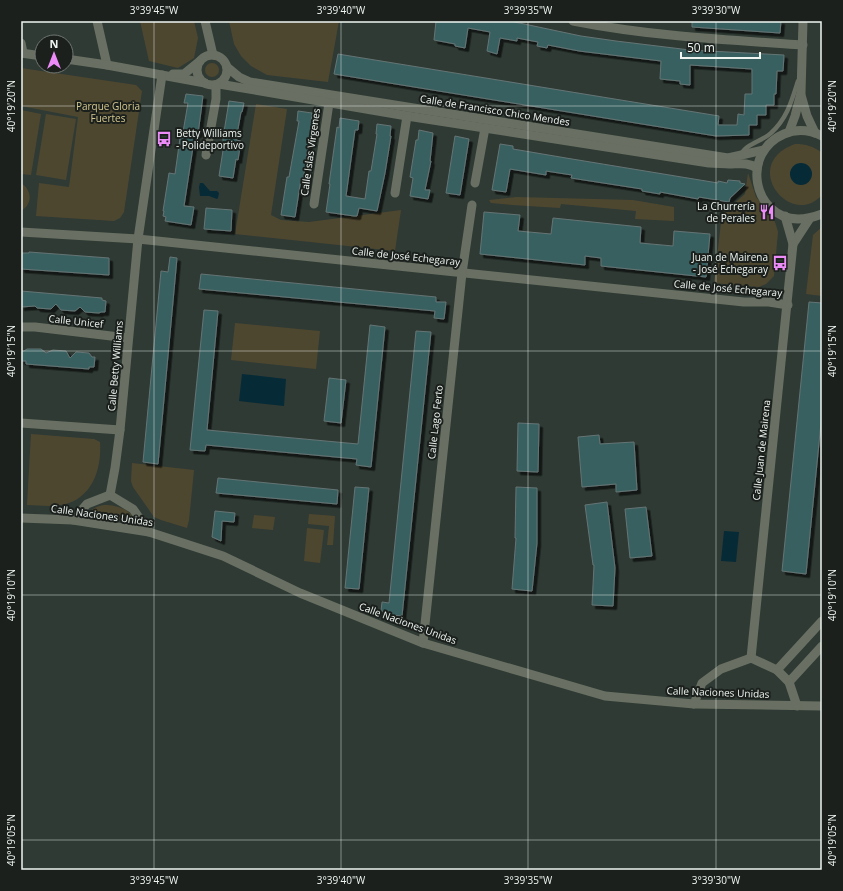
<svg xmlns="http://www.w3.org/2000/svg" width="843" height="891" font-family="'Open Sans',sans-serif">
<style>
.green{fill:#4e4730}
.water{fill:#062b37}
.building{fill:#386160;stroke:#657474;filter:url(#shadow)}
.lines{fill:none;stroke-linecap:round;stroke-linejoin:round}
.lane{stroke:#696f62;stroke-width:4.5}
.street{stroke:#696f62;stroke-width:9}
.ticks{fill:none;stroke:#eff6f2;stroke-width:1;stroke-opacity:0.45}
.labels{text-anchor:middle;stroke-width:4;stroke-linejoin:round;paint-order:stroke}
.park-label{font-size:10px;fill:#d5c78e;stroke:#1b201d}
.street-label{font-size:10px;fill:#eff6f2;stroke:#1b201d}
.poi-label{font-size:10px;fill:#eff6f2;stroke:#1b201d;text-anchor:end}
.neatline{fill:none;stroke:#eff6f2;stroke-width:1.5}
.ticks-label{font-size:10px;text-anchor:middle;fill:#eff6f2}
</style>
<defs>
<filter id="shadow"><feDropShadow dx="3.5" dy="3.5" stdDeviation="0" flood-color="#0009"/></filter>
</defs>
<rect width="100%" height="100%" fill="#2f3a34"/>
<g class="green">
<path d="M140 21H194L198 38 194 58 178 68 149 61Z"/>
<path d="M229 21H339L328 82 267 75 251 66 241 56 234 44Z"/>
<circle cx="212" cy="70" r="7"/>
<path d="M21 68 136 85 142 91 124 212 120 218 114 221 36 216 39 183 69 187 78 117 21 106Z"/>
<path d="M256 104 287 109 271 215 281 220 309 222 401 210 395 251 235 234Z"/>
<path d="M21 110 41 114 31 175 21 174Z"/>
<path d="M46 114 76 119 66 180 36 175Z"/>
<path d="M795 144C806 144 813 146 822 153V195C790 230 739 164 795 144Z"/>
<path d="M748 173 756 197 773 217 776 225 778 232 774 276 766 284 759 287 714 283 722 214 745 194Z"/>
<path d="M21 183C32 190 33 204 21 211Z"/>
<path d="M516 197 633 200 674 207V221L635 219 636 211 561 204 560 208 512 205 491 203 489 200Z"/>
<path d="M822 227V296L806 294 813 235Z"/>
<path d="M235 323 320 331 316 369 231 360Z"/>
<path d="M31 434 94 439 100 442C102 469 92 500 61 505 50 507 38 505 27 505Z"/>
<path d="M132 463 194 470 189 520 187 528 161 520 154 517 133 487 131 481Z"/>
<path d="M104 505C116 505 132 509 135 522L87 515C92 509 96 506 104 505Z"/>
<path d="M309 514 335 516 333 545H327L329 526 308 524Z"/>
<path d="M254 515 275 517 273 530 252 528Z"/>
<path d="M307 528 324 530 320 563 304 561Z"/>
</g>
<g class="water">
<circle cx="801" cy="174" r="11"/>
<path d="M200 183H203L210 191H217L219 193 218 198 217 199 209 196H200L199 187Z"/>
<path d="M242 374 286 379 284 406 239 401Z"/>
<path d="M724 531 739 532 736 562 721 561Z"/>
</g>
<g class="building">
<path d="M436 21H510L581 36 616 41 690 50 784 55 783 71H777L776 94H774V105H766V115H757V125H749V135L716 136 334 74 338 54 719 116 718 125H737L738 114 744 115 745 94H752V69L690 65V85L680 84V81L660 79 661 61 579 51 548 45 547 48 537 46 538 42 517 38V41L500 38 497 54 487 51 490 32 468 28 465 48 455 46V44L434 40Z"/>
<path d="M692 21H781L780 33 692 27Z"/>
<path d="M186 94 203 96 198 134H195L184 206 194 207 191 225 165 221 166 217 163 216 164 211H163L169 173 175 174 181 131 183 132 188 103H184Z"/>
<path d="M229 101 244 103 242 112H241L236 140 241 141 238 160 236 159 233 178 219 176 224 144H223V138Z"/>
<path d="M298 111 312 113 311 123H312L303 180 301 179 295 217 281 215 287 177H289L299 121H297Z"/>
<path d="M340 118 359 121 358 130H355L346 196 365 199 369 171H371L377 134H376L377 124 391 126 390 136H391L385 173 377 211 359 208 357 216H354L326 212 330 184H329L337 127 339 128Z"/>
<path d="M419 130 433 133 431 152 430 161H431L425 190H430L428 199 410 196 413 178 410 177 416 140H418Z"/>
<path d="M455 136 469 139 460 195 446 193Z"/>
<path d="M500 144 513 146V149L566 158 718 183V181L727 183 728 180 740 181V183L745 184 730 198 729 202 699 197 698 199 660 192V194L642 191V189L571 178 572 175 546 171V175L510 169 506 192 492 190Z"/>
<path d="M206 208 232 210 231 231 204 229Z"/>
<path d="M484 212 520 215 518 231 551 234 553 218 641 227 640 243 673 246 674 231 710 234 706 277 601 266V258L585 256V265L480 254Z"/>
<path d="M29 252 109 258V275L21 269V253H29Z"/>
<path d="M170 257 177 258 158 464 143 462 161 271 168 272Z"/>
<path d="M201 274 436 297V302H446L444 319 434 318 435 311 199 289Z"/>
<path d="M21 291 102 298V300L106 301 105 312H101L99 313 85 312 80 307 75 311 61 310 56 304 51 309 37 308 35 306 21 307Z"/>
<path d="M809 302 822 303V413L806 574 782 571Z"/>
<path d="M204 310 218 311 207 430 358 444 370 325 385 327 371 467 356 465 357 459 206 445 205 451 190 450Z"/>
<path d="M416 331 431 332 402 616 390 615V612L381 611 382 602 389 603Z"/>
<path d="M27 349H41L46 353 53 350 66 351 70 358 76 352 89 353 92 357H95L94 367H89V369L26 364V361H21V351H24Z"/>
<path d="M329 378 346 380 341 423 324 421Z"/>
<path d="M518 423 539 424 538 472 517 471Z"/>
<path d="M599 435 600 444 634 442 637 490 616 492V484L582 487 578 437Z"/>
<path d="M218 478 338 490 337 504 216 493Z"/>
<path d="M355 487 369 488 359 589 345 588Z"/>
<path d="M516 487 537 488V543L532 591 512 589 516 538H515Z"/>
<path d="M607 502 615 568 613 606 592 605 594 565H593L585 505Z"/>
<path d="M646 507 652 556 630 558 625 509Z"/>
<path d="M215 511 235 513 234 522 222 521 221 541 212 537Z"/>
</g>
<g class="lines">
<path class="lane" d="M741 155C745 144 763 141 771 133 787 119 792 100 798 81"/>
<g class="street">
<path d="M97 21 107 65"/>
<path d="M205 21 213 55"/>
<path d="M573 21C649 36 726 40 803 45"/>
<path d="M21 43 23 53"/>
<path d="M21 53 42 56"/>
<circle cx="212" cy="70" r="15"/>
<path d="M66 59 107 65 205 83"/>
<path d="M227 67 239 77 250 82 728 158 764 150"/>
<path d="M173 74H184L200 61"/>
<path d="M219 84 407 116 709 163C716 163 723 164 729 164 740 164 747 162 757 168"/>
<path d="M801 95 807 116 815 133"/>
<path d="M789 132 795 116 801 93 803 21"/>
<path d="M822 136C810 130 796 129 784 134 740 153 753 218 798 219 807 219 814 217 822 214"/>
<path d="M206 155 216 99V85"/>
<path d="M475 183 485 128"/>
<path d="M395 193 407 116"/>
<path d="M314 204 329 103"/>
<path d="M21 232 138 239 744 302H769L788 305"/>
<path d="M793 244 810 218"/>
<path d="M21 327H35L128 338"/>
<path d="M21 423 120 430"/>
<path d="M110 495 115 468 120 430 138 239 162 75"/>
<path d="M21 518 73 520 149 532 223 556 300 593 423 643 605 696 694 704 822 706"/>
<path d="M73 520 87 504 110 495 133 509 149 532"/>
<path d="M423 643 462 273 472 205"/>
<path d="M751 658 793 244 785 216"/>
<path d="M777 670 822 621"/>
<path d="M789 682 822 646"/>
<path d="M694 704 702 683 721 669 751 658 777 670 789 682 797 706"/>
</g>
</g>
<path class="ticks" d="M154 21V870M341 21V870M528 21V870M716 21V870M21 106H822M21 351H822M21 595H822M21 840H822"/>
<defs>
<symbol id="bus-bare" viewBox="-9 -9 18 18"><path d="M-5-6H5V4H4V6H2V4H-2V6H-4V4H-5ZM-3.5-4V0h7V-4ZM-3.5 1.2v1.5H-2V1.2ZM2 1.2v1.5H3.5V1.2Z" fill="#ed8cf9" stroke="#1b201d" stroke-width="2.5" paint-order="stroke"/></symbol>
<symbol id="restaurant-bare" viewBox="-9 -9 18 18"><path d="M-5-6h1v4h1v-4h1v4h1v-4h1v5L-1.5 .5V6h-2V.5L-5-1ZM5-6V6H3V1.5H1.5Q1.5-4 5-6Z" fill="#ed8cf9" stroke="#1b201d" stroke-width="2.5" paint-order="stroke"/></symbol>
</defs>
<g fill-rule="evenodd">
<use href="#bus-bare" x="153" y="128" width="22" height="22"/>
<use href="#restaurant-bare" x="756" y="201" width="22" height="22"/>
<use href="#bus-bare" x="769" y="252" width="22" height="22"/>
</g>
<g class="labels">
<g class="park-label">
<text x="108" y="110">Parque Gloria<tspan x="108" dy="12">Fuertes</tspan></text>
</g>
<g class="street-label">
<text transform="translate(495 110) rotate(9)" y="4">Calle de Francisco Chico Mendes</text>
<text transform="translate(310 152) rotate(-82)" y="4">Calle Islas Vírgenes</text>
<text transform="translate(406 256) rotate(6)" y="4">Calle de José Echegaray</text>
<text transform="translate(728 288) rotate(5)" y="4">Calle de José Echegaray</text>
<text transform="translate(76 321) rotate(6)" y="4">Calle Unicef</text>
<text transform="translate(115 366) rotate(-85)" y="4">Calle Betty Williams</text>
<text transform="translate(435 422) rotate(-84)" y="4">Calle Lago Ferto</text>
<text transform="translate(761 450) rotate(-84)" y="4">Calle Juan de Mairena</text>
<text transform="translate(102 515) rotate(8)" y="4">Calle Naciones Unidas</text>
<text transform="translate(408 623) rotate(20)" y="4">Calle Naciones Unidas</text>
<text transform="translate(718 692) rotate(2)" y="4">Calle Naciones Unidas</text>
</g>
<g class="poi-label">
<text x="176" y="137" text-anchor="start">Betty Williams<tspan x="176" dy="12">- Polideportivo</tspan></text>
<text x="755" y="210">La Churrería<tspan x="755" dy="12">de Perales</tspan></text>
<text x="768" y="261">Juan de Mairena<tspan x="768" dy="12">- José Echegaray</tspan></text>
</g>
</g>
<rect width="843" height="891" fill="none" stroke="#1b201d" stroke-width="44"/>
<g transform="translate(54 54)"><circle r="19" fill="#1b201d" stroke="#707672"/>
<path d="M0-3L7 15L0 10L-7 15Z" fill="#ed8cf9"/>
<text y="-6" font-size="11" font-weight="bold" text-anchor="middle" fill="#eff6f2">N</text>
</g>
<path d="M681 52v6h79v-6" fill="none" stroke="#eff6f2" stroke-width="2"/>
<text x="687" y="52" font-size="12" fill="#eff6f2" stroke="#1b201d" stroke-width="3" paint-order="stroke">50 m</text>
<rect x="22" y="22" width="799" height="847" class="neatline"/>
<g class="ticks-label">
<text x="154" y="14">3°39'45"W</text>
<text x="341" y="14">3°39'40"W</text>
<text x="528" y="14">3°39'35"W</text>
<text x="716" y="14">3°39'30"W</text>
<text transform="translate(11 106) rotate(-90)" y="4">40°19'20"N</text>
<text transform="translate(832 106) rotate(-90)" y="4">40°19'20"N</text>
<text transform="translate(11 351) rotate(-90)" y="4">40°19'15"N</text>
<text transform="translate(832 351) rotate(-90)" y="4">40°19'15"N</text>
<text transform="translate(11 595) rotate(-90)" y="4">40°19'10"N</text>
<text transform="translate(832 595) rotate(-90)" y="4">40°19'10"N</text>
<text transform="translate(11 840) rotate(-90)" y="4">40°19'05"N</text>
<text transform="translate(832 840) rotate(-90)" y="4">40°19'05"N</text>
<text x="154" y="884">3°39'45"W</text>
<text x="341" y="884">3°39'40"W</text>
<text x="528" y="884">3°39'35"W</text>
<text x="716" y="884">3°39'30"W</text>
</g>
</svg>
